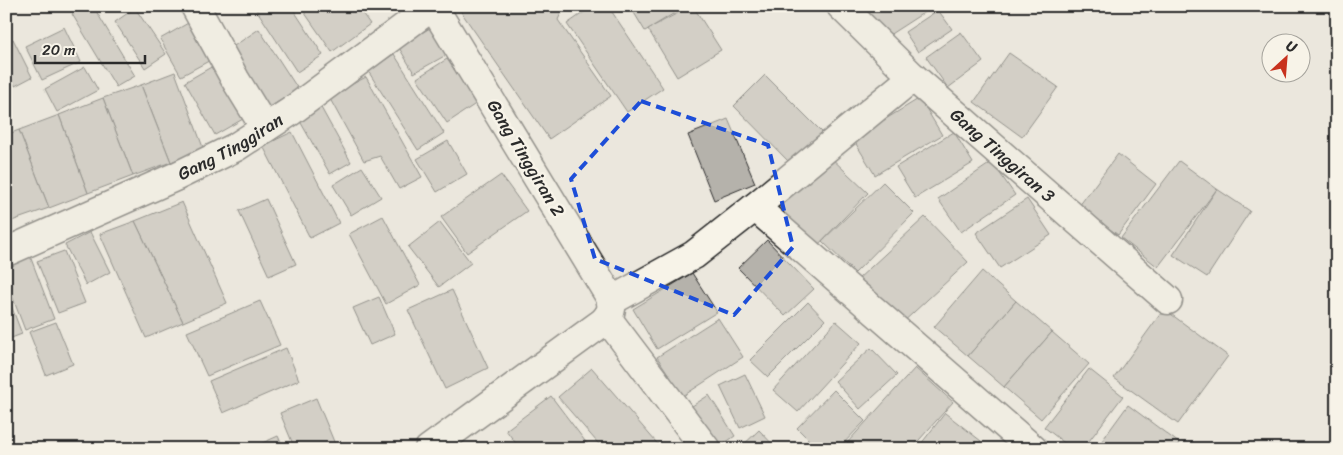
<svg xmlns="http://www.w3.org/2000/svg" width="1343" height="455" font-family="Sriracha,sans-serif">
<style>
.building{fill:#b5b2ab;stroke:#2b2b2b}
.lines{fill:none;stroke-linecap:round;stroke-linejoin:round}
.minor-casing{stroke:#2b2b2b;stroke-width:31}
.minor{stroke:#f7f3e8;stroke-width:28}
.marked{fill:none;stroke:#1d4ed8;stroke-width:4;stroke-dasharray:10 6;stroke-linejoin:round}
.labels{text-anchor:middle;stroke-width:5;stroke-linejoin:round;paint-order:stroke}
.street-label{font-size:18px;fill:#2b2b2b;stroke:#f7f3e8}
</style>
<rect width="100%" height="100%" fill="#ebe7dd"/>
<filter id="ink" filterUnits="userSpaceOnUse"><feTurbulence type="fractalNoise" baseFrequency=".02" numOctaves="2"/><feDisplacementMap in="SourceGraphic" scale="10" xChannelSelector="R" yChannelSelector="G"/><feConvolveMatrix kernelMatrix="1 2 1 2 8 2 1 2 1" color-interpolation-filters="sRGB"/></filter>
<g filter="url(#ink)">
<g class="building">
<path d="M86 6H93L135 76 116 87 72 14Z"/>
<path d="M254 6H291L323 55 297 72Z"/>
<path d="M300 6H357L370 24 332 52Z"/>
<path d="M457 6H564L558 20 611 96 549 139Z"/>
<path d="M593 6H608L663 88 627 112 567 24Z"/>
<path d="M630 6H686L645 31Z"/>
<path d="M691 6H693L721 50 677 77 648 29Z"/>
<path d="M862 6H934L883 39Z"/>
<path d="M135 8 166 54 145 68 115 22Z"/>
<path d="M938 10 952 29 918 52 905 32Z"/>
<path d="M197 18 218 56 181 76 160 39Z"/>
<path d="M64 27 81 62 42 80 25 46Z"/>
<path d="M432 27 448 54 414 73 398 46Z"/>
<path d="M259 29 298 89 267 109 228 50Z"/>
<path d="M961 32 983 62 948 88 926 57Z"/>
<path d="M13 39 32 77 15 86 6 68V42Z"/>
<path d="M1009 53 1058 87 1022 137 974 102Z"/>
<path d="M394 54 444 133 418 150 368 71Z"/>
<path d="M447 59 477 103 447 123 417 78Z"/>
<path d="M220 62 250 115 215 135 185 82Z"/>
<path d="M85 67 98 90 57 112 45 89Z"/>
<path d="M175 72 204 150 171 162 141 85Z"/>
<path d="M765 75 822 132 790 163 734 106Z"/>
<path d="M366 77 422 177 399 189 380 156 364 161 330 99 343 89Z"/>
<path d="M141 85 171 162 133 176 103 98Z"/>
<path d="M103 98 133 176 88 193 59 115Z"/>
<path d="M920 98 942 135 875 175 853 139Z"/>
<path d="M319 104 351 162 330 174 297 116Z"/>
<path d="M59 115 88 193 49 208 19 130Z"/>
<path d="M728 119 755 183 714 200 688 135Z"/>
<path d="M19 130 49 208 6 223V135Z"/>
<path d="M292 132 339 223 310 238 263 146Z"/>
<path d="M954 132 973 163 915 198 896 167Z"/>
<path d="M448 141 467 174 437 192 417 159Z"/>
<path d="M825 152 868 193 814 249 771 208Z"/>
<path d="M1118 154 1156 184 1118 235 1079 206Z"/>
<path d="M1179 161 1217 189 1158 267 1121 238Z"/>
<path d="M992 162 1015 195 961 232 938 199Z"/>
<path d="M362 167 381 197 351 215 333 185Z"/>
<path d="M501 175 527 211 467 253 441 217Z"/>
<path d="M883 182 914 213 855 273 822 241Z"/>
<path d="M1217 189 1250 211 1207 277 1173 255Z"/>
<path d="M266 199 296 264 269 276 239 211Z"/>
<path d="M1027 199 1051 235 1000 268 976 233Z"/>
<path d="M182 202 227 303 183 322 135 221Z"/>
<path d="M383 216 420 285 386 304 349 234Z"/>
<path d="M925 217 968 262 900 325 858 279Z"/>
<path d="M135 221 183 322 146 338 100 234Z"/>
<path d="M440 222 471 263 439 287 408 247Z"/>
<path d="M90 232 110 272 86 285 65 245Z"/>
<path d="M767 240 814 289 785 316 738 268Z"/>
<path d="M64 251 85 303 58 313 37 261Z"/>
<path d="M30 256 54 319 25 330 6 280V265Z"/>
<path d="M982 271 1016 301 968 356 934 327Z"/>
<path d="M692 273 717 312 657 349 633 309Z"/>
<path d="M452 290 488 368 445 389 408 310Z"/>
<path d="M6 292 22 334 6 340Z"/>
<path d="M379 297 395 334 370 345 353 308Z"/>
<path d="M260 301 280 345 207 376 187 332Z"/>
<path d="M1016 301 1052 332 1004 387 968 356Z"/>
<path d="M808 302 825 320 768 377 750 360Z"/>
<path d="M1164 309 1228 356 1178 424 1114 378Z"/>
<path d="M718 318 743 357 683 396 657 357Z"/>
<path d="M836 321 861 343 798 412 773 390Z"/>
<path d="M56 322 73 364 46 375 29 332Z"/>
<path d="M1052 332 1089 364 1041 419 1004 387Z"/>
<path d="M286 348 299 380 223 413 209 381Z"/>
<path d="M871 348 897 375 860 409 835 381Z"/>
<path d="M592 368 662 449H603L558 397Z"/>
<path d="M915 368 953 402 911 449H853L847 443Z"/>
<path d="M1089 369 1123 396 1083 449H1072L1044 427Z"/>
<path d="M745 374 765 416 740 428 720 386Z"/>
<path d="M834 390 865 421 838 449H818L797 428Z"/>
<path d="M709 395 735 436 716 449 686 410Z"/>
<path d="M551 396 591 449H520L506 430Z"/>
<path d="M316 398 337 449H295L280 413Z"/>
<path d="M1128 405 1179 443 1175 449H1096Z"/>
<path d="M945 413 981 441 975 449H917Z"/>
<path d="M759 430 777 449H739Z"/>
<path d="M278 436 284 449H249Z"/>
</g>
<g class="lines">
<defs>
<g id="minor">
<path d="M195 6 235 79 265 128"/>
<path id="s1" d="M841 6 913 77 1168 300"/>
<path d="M755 207 913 77"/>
<path id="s2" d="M6 252 177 176 236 147 290 112 433 6"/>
<path d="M611 301 694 255 755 207 1033 449"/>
<path d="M607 318 706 449"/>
<path d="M429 449 603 322C611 314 613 308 610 297L433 6"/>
</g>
</defs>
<use href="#minor" class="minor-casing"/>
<use href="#minor" class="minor"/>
</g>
</g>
<path d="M0 0H1343V455H0ZM641 101 768 145 793 247 734 315 595 259 571 179Z" fill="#ebe7dd" fill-opacity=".55" fill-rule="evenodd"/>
<path class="marked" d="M641 101 768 145 793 247 734 315 595 259 571 179Z"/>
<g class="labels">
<g class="street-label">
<text dy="6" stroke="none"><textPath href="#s2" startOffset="248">Gang Tinggiran</textPath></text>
<text dy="6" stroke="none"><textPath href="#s1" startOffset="220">Gang Tinggiran 3</textPath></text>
<text transform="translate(526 158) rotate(59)" y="6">Gang Tinggiran 2</text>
</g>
</g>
<rect width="1343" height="455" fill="none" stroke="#f7f3e8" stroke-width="25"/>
<rect x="12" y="12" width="1318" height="430" fill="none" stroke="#2b2b2b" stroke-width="2" filter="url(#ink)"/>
<g transform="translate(1286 58) rotate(26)"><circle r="24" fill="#f7f3e8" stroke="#a5a39c"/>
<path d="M0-4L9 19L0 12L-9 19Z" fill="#c8321e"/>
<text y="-8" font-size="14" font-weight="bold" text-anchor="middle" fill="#2b2b2b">U</text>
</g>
<path d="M35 55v8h110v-8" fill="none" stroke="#2b2b2b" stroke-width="2.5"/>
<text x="42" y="55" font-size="15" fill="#2b2b2b" stroke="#f7f3e8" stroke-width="4" paint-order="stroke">20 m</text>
</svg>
